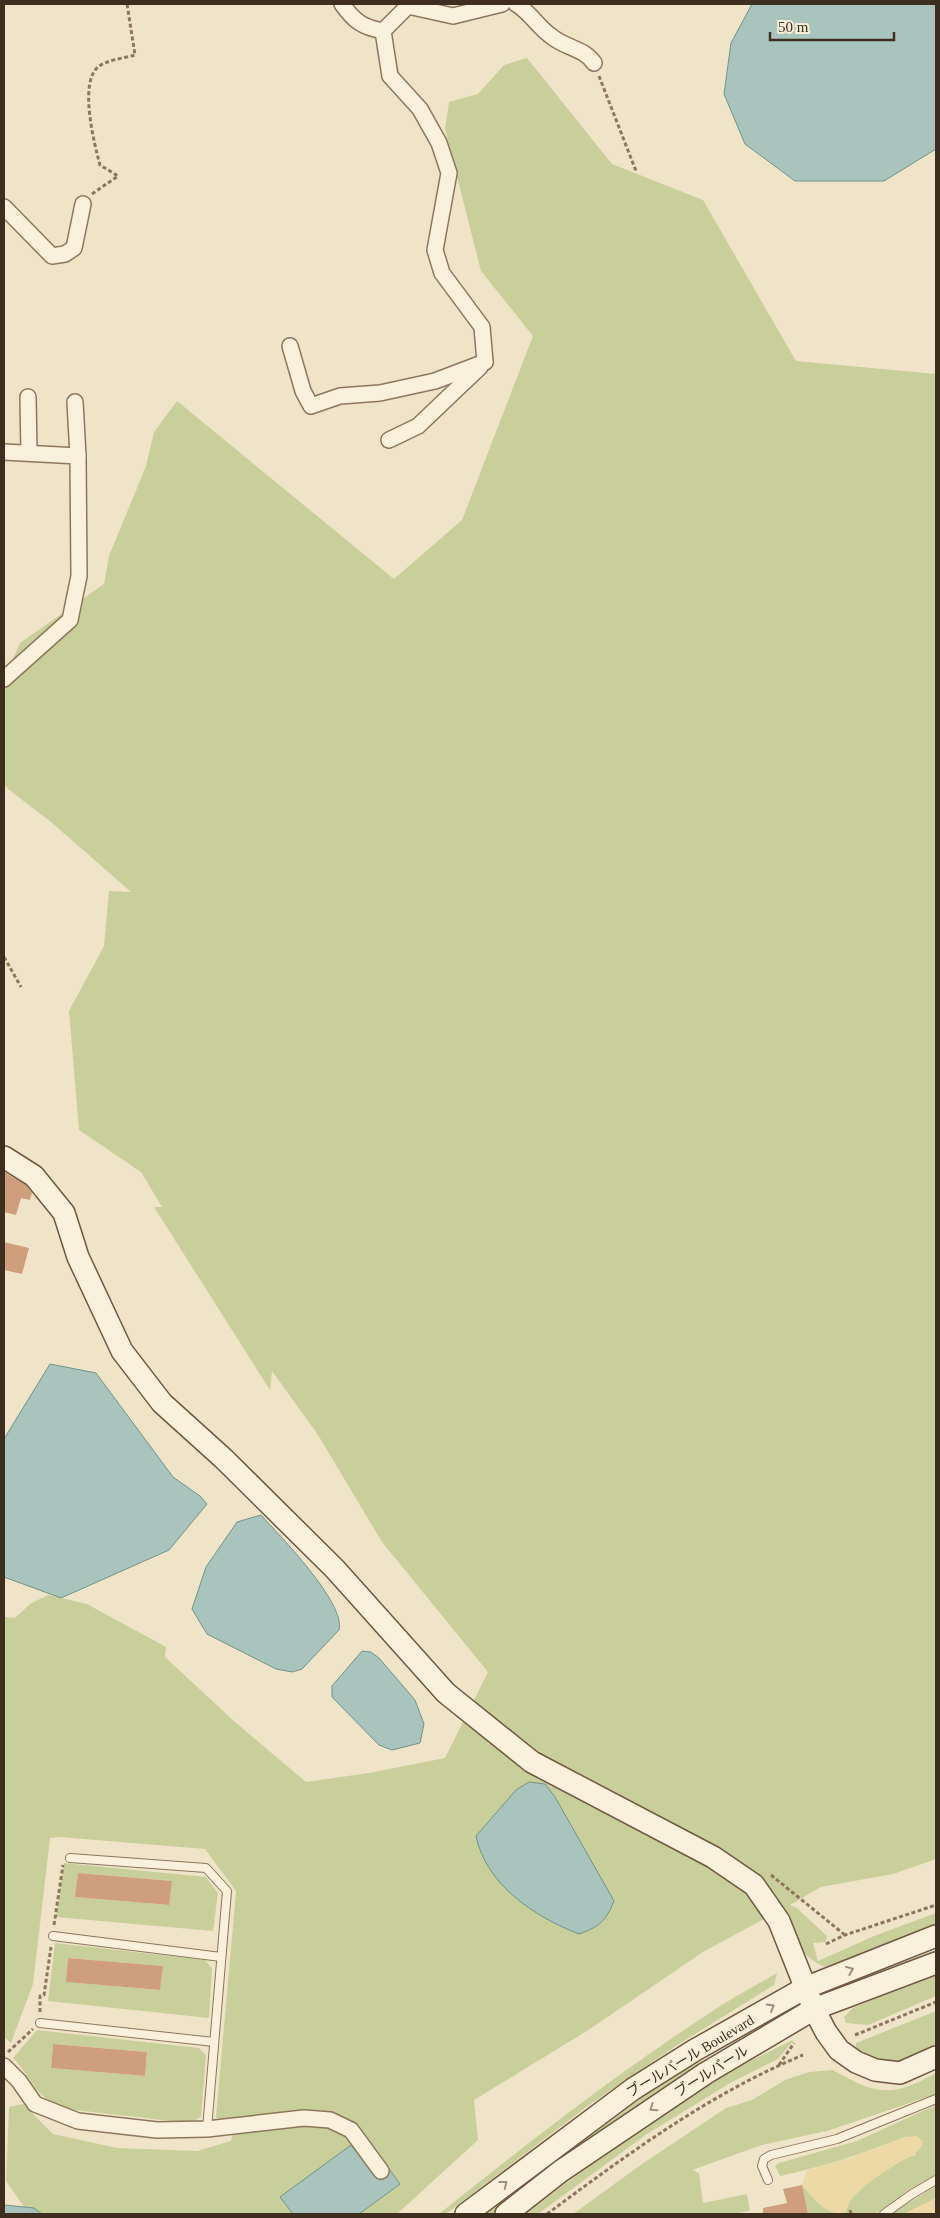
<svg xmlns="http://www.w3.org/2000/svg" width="940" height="2218" font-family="'Times New Roman','Noto Sans JP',serif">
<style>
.green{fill:#c9cf9b;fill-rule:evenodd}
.sand{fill:#ecd9a5}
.water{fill:#a9c4bc;stroke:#6f938a}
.building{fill:#cf9f7d}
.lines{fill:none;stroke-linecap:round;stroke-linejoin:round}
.lane-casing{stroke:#8d765c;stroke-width:10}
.street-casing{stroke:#8d765c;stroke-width:18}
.secondary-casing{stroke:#6f573f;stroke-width:24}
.path{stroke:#8d765c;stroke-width:3;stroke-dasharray:4 2.5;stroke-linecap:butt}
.lane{stroke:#faf1dc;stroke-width:8}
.street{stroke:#faf1dc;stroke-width:15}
.secondary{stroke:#faf1dc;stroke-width:21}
.oneway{stroke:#9c907e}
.labels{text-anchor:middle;stroke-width:5;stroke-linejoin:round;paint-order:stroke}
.street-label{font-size:14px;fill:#3d2e20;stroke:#f7eed8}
</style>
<rect width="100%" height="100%" fill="#f0e4c8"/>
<g class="green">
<path d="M527 58 612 164 703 200 796 361 936 374V1859L893 1874 821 1887 790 1905 797 1908 827 1936 826 1942 813 1943 818 1961 874 1936 936 1913V1927L825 1967C800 1957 790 1933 777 1912L703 1952 590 2029 474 2100 478 2140 397 2214H359L400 2184 387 2167 374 2176 281 2197 293 2214H37L24 2207 6 2181 9 2107 23 2104 53 2134 117 2148 197 2151 231 2141 237 2120 223 2125 216 2117 236 1891 205 1849 59 1837 50 1838 33 1984 11 2043 4 2037V1617L15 1618 30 1604 48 1595 87 1604 166 1647 165 1657 235 1722 306 1782 369 1773 445 1758 488 1672 382 1542 318 1435 272 1371 270 1390 154 1207H162L141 1172 79 1130 69 1011 104 946 109 891 131 892 51 822 8 789 4 783V679L20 643 104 584 109 556 146 466 154 432 177 401 394 579 462 520 533 336 481 271 445 129 449 102 478 94 504 65Z"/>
<path d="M64 1863 206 1877 218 1893 213 1931 56 1917ZM78 1873 171 1881 169 1905 76 1897Z"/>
<path d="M55 1943 205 1960 212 1968 209 2018 48 2001ZM68 1958 162 1966 160 1990 67 1982Z"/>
<path d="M777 1973 774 1985 676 2046 589 2105 446 2214H439C525 2145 612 2077 705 2016 728 2000 753 1987 777 1973Z"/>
<path d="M936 1973V1996L868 2025 846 2023 844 2017 853 2008Z"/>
<path d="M936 2011V2050L893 2067 856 2054V2043Z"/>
<path d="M37 2030 199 2048 206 2055 201 2117 189 2123 66 2109C34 2098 34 2080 13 2058ZM53 2044 147 2052 145 2076 51 2068Z"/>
<path d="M792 2040 793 2041 778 2059 732 2082 647 2134 538 2214H525C583 2171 639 2125 701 2088 730 2070 761 2056 792 2040Z"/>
<path d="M713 2056 493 2214H479L652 2086Z"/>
<path d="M833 2070C877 2095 891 2098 936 2073V2094L827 2131 762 2145 692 2170 699 2173 703 2203 747 2194 750 2211 732 2214H573L642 2164 726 2108 752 2100 785 2080 809 2072Z"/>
<path d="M936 2105V2174L907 2191 876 2214H843C848 2210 847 2205 850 2201 865 2182 893 2161 916 2155L905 2137C864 2153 823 2167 780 2176L775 2166 779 2163 857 2141Z"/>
<path d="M802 2185 816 2201 838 2214H808Z"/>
<path d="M936 2186V2198L904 2214H891Z"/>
</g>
<g class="sand">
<path d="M917 2136 923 2141C920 2156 904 2158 892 2167 878 2176 860 2187 850 2201 847 2206 848 2210 843 2214 825 2214 813 2198 802 2185L807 2170 850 2158 905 2137Z"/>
<path d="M936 2198V2214H904Z"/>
</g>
<g class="water">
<path d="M752 4H936V149L884 181H795L745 144 724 94 731 43Z"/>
<path d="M50 1364 96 1373 173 1477 200 1496 207 1504 169 1550 61 1598 4 1577V1439Z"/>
<path d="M261 1515C279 1535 346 1603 339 1630L302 1669 292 1672 276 1669 207 1634 192 1609 206 1567 237 1522Z"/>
<path d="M362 1651 371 1652 379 1658 415 1700 424 1724 420 1743 392 1750 379 1745 332 1697V1686Z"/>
<path d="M529 1782 545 1784 555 1797 614 1901C606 1921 599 1927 579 1934 535 1917 486 1885 476 1836L516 1790Z"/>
<path d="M351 2145 374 2175 387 2166 400 2184 359 2214H293L280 2197Z"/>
<path d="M4 2205 34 2208 42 2214H4Z"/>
</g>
<g class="building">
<path d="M4 1172 26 1185 32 1193 30 1200 21 1198 16 1215 4 1212Z"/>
<path d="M4 1242 29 1248 22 1274 4 1270Z"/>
<path d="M78 1873 172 1881 169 1905 75 1897Z"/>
<path d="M68 1958 163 1966 160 1990 66 1982Z"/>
<path d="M53 2044 147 2052 145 2076 51 2068Z"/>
<path d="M802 2185 808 2214H763V2208L787 2203 783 2189Z"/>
</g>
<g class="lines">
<defs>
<g id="lane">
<path d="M70 1858 206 1868 227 1891 207 2129"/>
<path d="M53 1936 221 1957"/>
<path d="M40 2023 214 2042"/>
<path d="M768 2180 762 2166 764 2159 771 2155 837 2139 936 2099"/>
<path d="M884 2214 912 2194 936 2180"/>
</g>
<g id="street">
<path d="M342 4C354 21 362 27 383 31L410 4"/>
<path d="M516 4C529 11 538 27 551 36 565 48 584 48 594 63"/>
<path d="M408 6 453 16 502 4"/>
<path d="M383 31 390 76 420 109 439 143 449 173 435 250 442 273 482 327 485 362"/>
<path d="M4 207 52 256 65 254 74 248 83 204"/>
<path d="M290 346 303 391 311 406 340 396 380 393 435 381 485 362"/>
<path d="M28 397 29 453"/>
<path d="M75 402 78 456"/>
<path d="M389 440 418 426 480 367"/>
<path d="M4 452 78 456 79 576 70 620 4 679"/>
<path d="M4 2066 19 2081 35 2104 78 2121 157 2130 207 2129 304 2118 330 2120 351 2130 381 2171"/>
</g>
<g id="secondary">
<path d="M4 1157 34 1176 64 1213 78 1257 122 1351 162 1403 224 1459 335 1569 446 1693 532 1762 713 1857 754 1885 779 1921 814 2009 826 2032 839 2050 856 2062 875 2070 900 2073 936 2057"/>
<path d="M466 2214 633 2089 695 2050 805 1988 936 1936"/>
<path d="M506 2214 561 2171 706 2073 814 2009 936 1963"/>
</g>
</defs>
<use href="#lane" class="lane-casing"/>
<use href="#street" class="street-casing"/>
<use href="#secondary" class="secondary-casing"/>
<g class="path">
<path d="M599 76 636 171"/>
<path d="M92 194 118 176 100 165C94 143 79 83 98 67 106 60 125 58 135 55L127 4"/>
<path d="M4 957 21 987"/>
<path d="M771 1875 845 1935"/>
<path d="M54 1925 63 1865"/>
<path d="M826 1944 845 1935 936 1905"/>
<path d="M40 2012V1996L44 1995 51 1947"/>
<path d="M855 2035 936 2002"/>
<path d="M8 2052 33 2029"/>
<path d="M779 2065 794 2043"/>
<path d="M850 2210 851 2214"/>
<path d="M547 2214C628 2154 709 2094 803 2055"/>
</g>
<use href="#lane" class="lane"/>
<use href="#street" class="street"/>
<use href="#secondary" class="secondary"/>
</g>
<defs><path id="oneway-chevron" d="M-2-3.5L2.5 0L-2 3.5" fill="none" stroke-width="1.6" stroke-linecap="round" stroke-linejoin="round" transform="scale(1.25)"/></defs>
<g class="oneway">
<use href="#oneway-chevron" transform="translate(850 1970) rotate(-22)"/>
<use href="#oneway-chevron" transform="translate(771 2007) rotate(-30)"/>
<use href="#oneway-chevron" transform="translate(653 2108) rotate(146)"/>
<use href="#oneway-chevron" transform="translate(504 2184) rotate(-38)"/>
</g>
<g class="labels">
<g class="street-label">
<text transform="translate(690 2056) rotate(-31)" y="5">ブールバール Boulevard</text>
<text transform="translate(711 2071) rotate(-32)" y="5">ブールバール</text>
</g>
</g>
<rect width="940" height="2218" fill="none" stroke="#3d2e20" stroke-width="10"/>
<path d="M770 32v8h124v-8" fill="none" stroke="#3d2e20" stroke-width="2.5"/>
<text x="778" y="32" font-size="15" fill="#3d2e20" stroke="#f7eed8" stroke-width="4" paint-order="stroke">50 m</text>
</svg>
